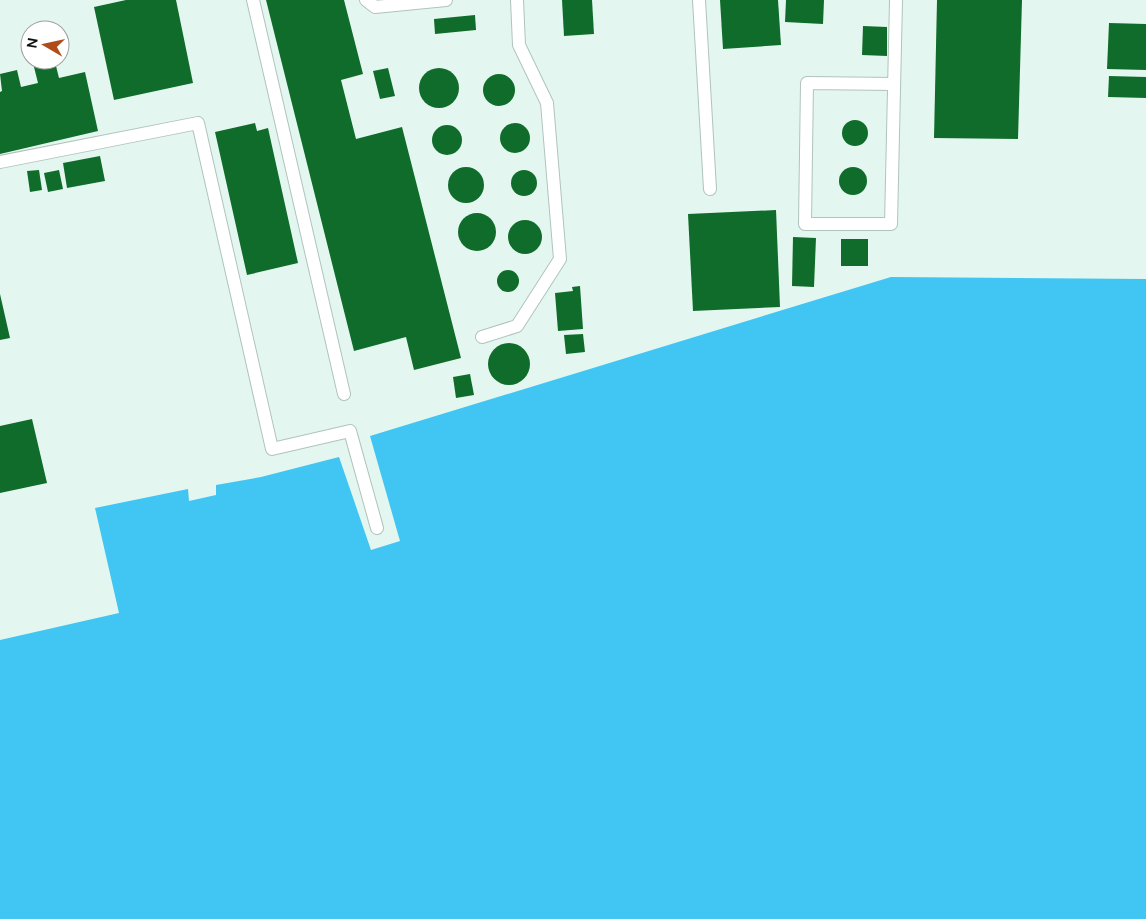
<svg xmlns="http://www.w3.org/2000/svg" width="1146" height="919" font-family="'DM Sans',sans-serif">
<style>
.water{fill:#41c5f3}
.building{fill:#106c2a}
.lines{fill:none;stroke-linecap:round;stroke-linejoin:round}
.service-casing{stroke:#b0c3bd;stroke-width:14}
.service{stroke:#fff;stroke-width:12}
</style>
<rect width="100%" height="100%" fill="#e3f7f0"/>
<path class="water" d="M891 277 1146 279V919H0V640L119 613 95 508 188 489 189 501 216 495V485L261 477 339 457 371 550 400 541 370 436Z"/>
<g class="building">
<path d="M126 0H176L193 83 114 100 94 7Z"/>
<path d="M266 0H344L363 74 341 80 356 139 402 127 461 358 414 370 406 337 354 351Z"/>
<path d="M562 0H592L594 34 564 36Z"/>
<path d="M720 0H778L781 45 723 49Z"/>
<path d="M786 0H824L823 24 785 22Z"/>
<path d="M937 0H1022L1018 139 934 138Z"/>
<path d="M475 15 476 30 435 34 434 19Z"/>
<path d="M1109 23 1146 24V70L1107 69Z"/>
<path d="M863 26 887 27V56L862 55Z"/>
<path d="M55 62 59 78 85 72 98 131 0 154V92L2 91 0 74 17 70 21 87 38 83 34 67Z"/>
<circle cx="439" cy="88" r="20"/>
<path d="M388 68 395 96 380 99 373 71Z"/>
<circle cx="499" cy="90" r="16"/>
<path d="M1109 76 1146 77V98L1108 97Z"/>
<circle cx="855" cy="133" r="13"/>
<path d="M255 123 257 131 268 128 298 263 247 275 215 132Z"/>
<circle cx="515" cy="138" r="15"/>
<circle cx="447" cy="140" r="15"/>
<path d="M100 156 105 181 67 188 63 163Z"/>
<circle cx="466" cy="185" r="18"/>
<circle cx="853" cy="181" r="14"/>
<circle cx="524" cy="183" r="13"/>
<path d="M39 170 42 190 30 192 27 171Z"/>
<path d="M59 170 63 189 48 192 44 173Z"/>
<path d="M776 210 780 307 693 311 688 214Z"/>
<circle cx="477" cy="232" r="19"/>
<circle cx="525" cy="237" r="17"/>
<path d="M793 237 816 238 814 287 792 286Z"/>
<rect x="841" y="239" width="27" height="27"/>
<circle cx="508" cy="281" r="11"/>
<path d="M580 286 583 329 558 331 555 293 573 291 572 287Z"/>
<path d="M0 294 10 338 0 340Z"/>
<path d="M583 334 585 352 566 354 564 335Z"/>
<circle cx="509" cy="364" r="21"/>
<path d="M470 374 474 395 456 398 453 377Z"/>
<path d="M32 419 47 483 0 493V426Z"/>
</g>
<g class="lines">
<defs>
<g id="service">
<path d="M253 0 344 394"/>
<path d="M366 0 375 7 446 0"/>
<path d="M699 0 710 189"/>
<path d="M894 84 807 83 805 224H891L896 0"/>
<path d="M0 162 198 123 272 449 350 431 377 528"/>
<path d="M482 337 517 326 560 259 547 103 519 45 517 0"/>
</g>
</defs>
<use href="#service" class="service-casing"/>
<use href="#service" class="service"/>
</g>
<g transform="translate(45 45) rotate(279)"><circle r="24" fill="#ffffff" stroke="#9da09f"/>
<path d="M0-4L9 19L0 12L-9 19Z" fill="#b04c1a"/>
<text y="-8" font-size="14" font-weight="bold" text-anchor="middle" fill="#0b1210">N</text>
</g>
</svg>
